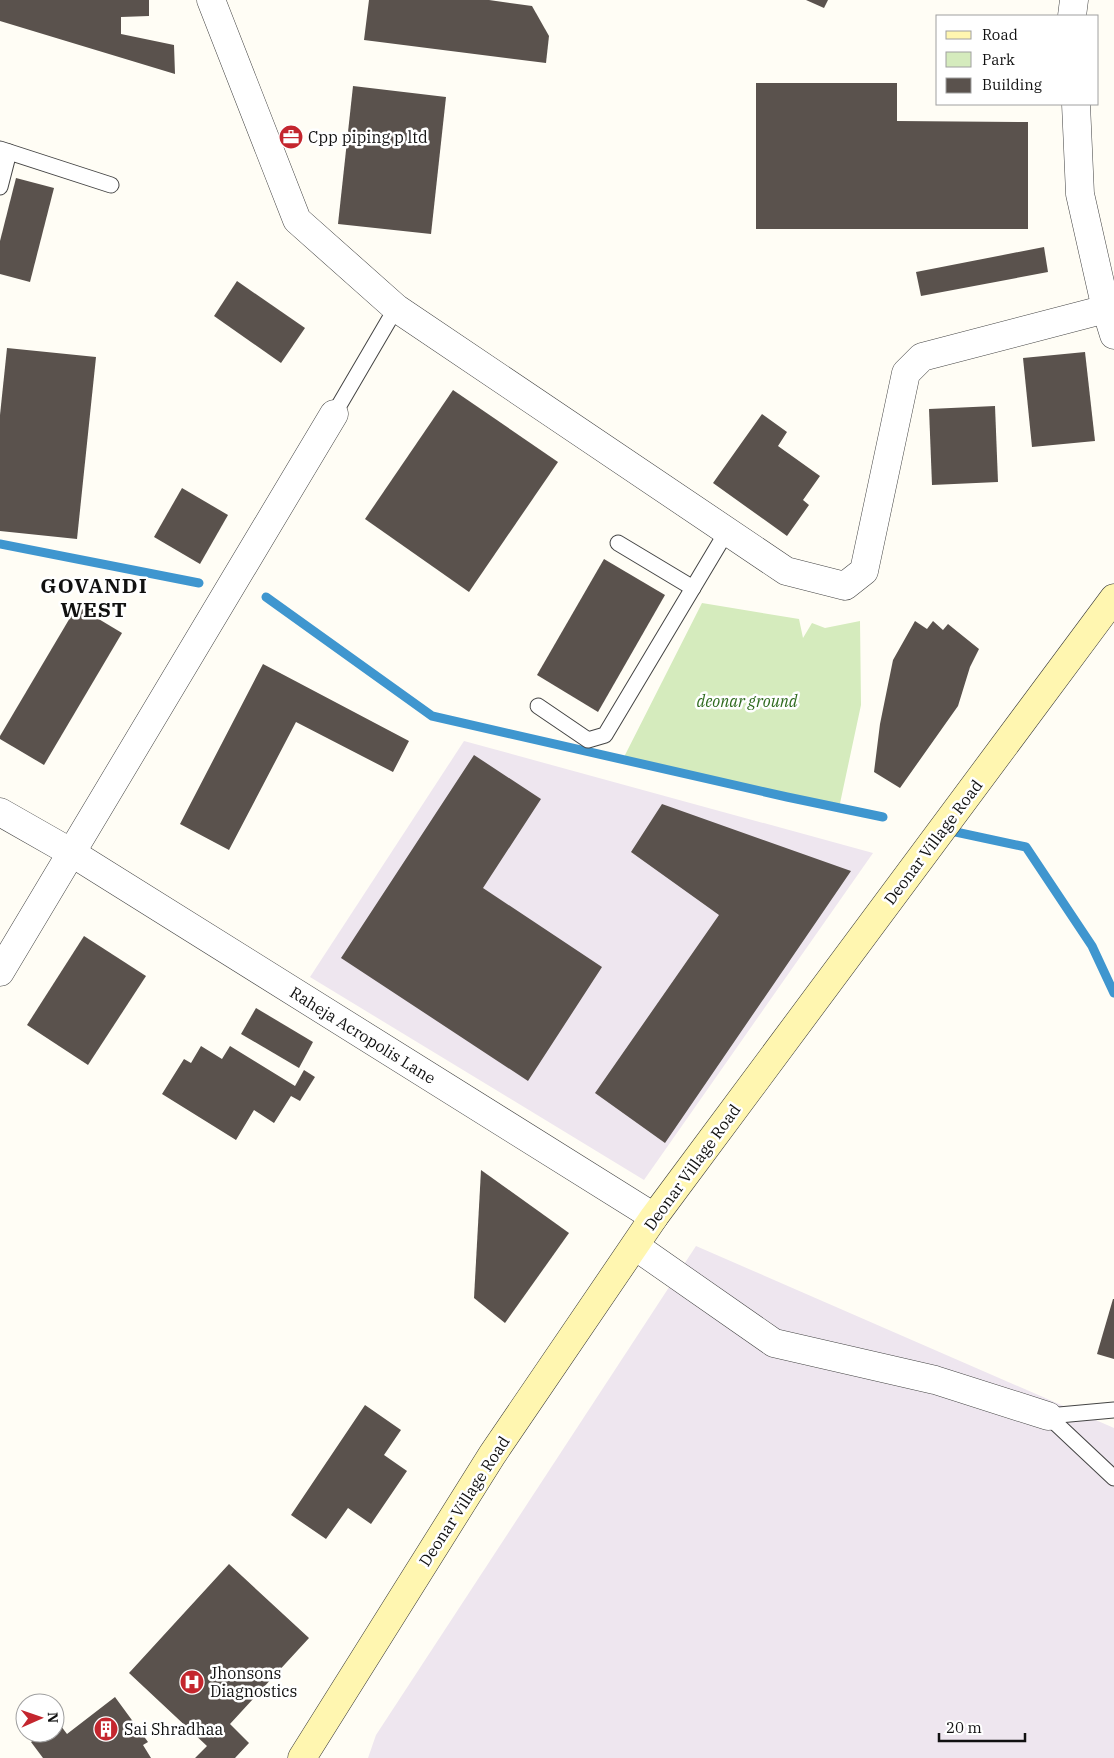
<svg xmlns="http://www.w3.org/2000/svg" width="1114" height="1758" font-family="'IBM Plex Serif',serif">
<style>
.industrial{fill:#eee6ef}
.green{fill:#d5ebbd}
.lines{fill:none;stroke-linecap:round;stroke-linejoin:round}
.stream{stroke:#3f96cf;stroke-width:9}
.building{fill:#5a524d}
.service-casing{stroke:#444;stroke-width:17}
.minor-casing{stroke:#444;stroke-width:29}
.secondary-casing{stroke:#333;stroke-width:29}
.service{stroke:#fff;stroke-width:15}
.minor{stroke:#fff;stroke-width:28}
.secondary{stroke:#fff6b0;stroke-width:28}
.labels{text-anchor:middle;stroke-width:5;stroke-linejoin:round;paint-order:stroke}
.poi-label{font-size:16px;fill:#111;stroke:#fff;text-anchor:start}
.park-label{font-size:16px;font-style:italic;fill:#2f6b1f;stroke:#fff}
.street-label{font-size:16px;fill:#111;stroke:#fff}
.district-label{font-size:21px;font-weight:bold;letter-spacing:1px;fill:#111;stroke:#fff}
</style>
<rect width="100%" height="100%" fill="#fffdf5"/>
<g class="industrial">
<path d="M464 741 873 853 644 1180 310 977Z"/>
<path d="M696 1246 1114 1428V1758H368L376 1735Z"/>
</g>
<path class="green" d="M702 603 799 619 803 638 812 623 825 628 860 621 861 705 839 808 623 759Z"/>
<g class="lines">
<g class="stream">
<path d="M0 544 199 583"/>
<path d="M266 597 432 716 787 797 883 817"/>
<path d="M951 831 1026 847 1092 946 1114 993"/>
</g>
</g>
<g class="building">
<path d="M0 0H149V16L121 17V34L174 45 175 74 0 21Z"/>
<path d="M369 0H489L532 6 549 36 546 63 364 40Z"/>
<path d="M806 0H828L824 8Z"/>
<path d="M756 83H897V121L1028 122V229H756Z"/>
<path d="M353 86 446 97 431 234 338 224Z"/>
<path d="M16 178 54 188 30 282 0 274V241Z"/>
<path d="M1044 247 1048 272 921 296 916 272Z"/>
<path d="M237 281 305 328 281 363 214 316Z"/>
<path d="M7 348 96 357 77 539 0 531V415Z"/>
<path d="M1085 352 1095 441 1032 447 1023 358Z"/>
<path d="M453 390 558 462 469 592 365 519Z"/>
<path d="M995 406 998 482 932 485 929 409Z"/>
<path d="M762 414 787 432 778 446 820 476 803 500 809 505 787 536 713 483Z"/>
<path d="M182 488 228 515 200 564 154 537Z"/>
<path d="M604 559 665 595 598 712 537 675Z"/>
<path d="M77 606 122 633 44 765 0 739V736Z"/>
<path d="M915 621 927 629 933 621 943 630 948 624 979 649 970 667 958 706 900 788 874 772 880 724 893 660Z"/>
<path d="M263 664 409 741 393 772 296 722 229 850 180 824Z"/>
<path d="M474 755 541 799 483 888 602 967 528 1081 341 958Z"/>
<path d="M662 804 851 871 665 1143 595 1093 719 915 631 852Z"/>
<path d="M84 936 146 976 88 1065 27 1025Z"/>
<path d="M256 1008 313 1042 299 1068 241 1034Z"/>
<path d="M201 1046 222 1059 230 1046 295 1086 304 1070 315 1077 300 1101 291 1096 274 1123 254 1110 236 1140 162 1094 184 1059 191 1063Z"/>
<path d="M481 1170 569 1233 505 1323 474 1298Z"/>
<path d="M1113 1299H1114V1359L1097 1354Z"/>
<path d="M365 1405 401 1430 384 1455 407 1471 371 1524 348 1508 326 1539 291 1515Z"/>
<path d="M229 1564 309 1638 230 1724 249 1743 235 1758H195L207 1746 129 1673Z"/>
<path d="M115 1697 148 1742 143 1745 151 1758H43L31 1742 43 1733H55V1724L58 1722 67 1734Z"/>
</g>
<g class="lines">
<defs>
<g id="service">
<path d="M0 149 111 185"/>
<path d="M0 187 9 152"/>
<path d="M334 414 396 308"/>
<path d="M618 543 693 588"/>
<path d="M538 706 588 740 605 735 727 531"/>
<path d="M1048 1416 1114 1478"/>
<path d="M1048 1416 1114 1410"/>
</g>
<g id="minor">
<path d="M211 0 297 220 396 308 786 571 845 586 864 571 906 373 922 357 1106 309"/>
<path d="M1072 16 1074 0"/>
<path d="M1076 104 1080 194 1106 309 1114 335"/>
<path d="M0 812 72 853 654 1217"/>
<path d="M0 972 334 414"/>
<path d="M635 1246 774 1343 935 1380 1048 1416"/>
</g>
<path id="secondary" d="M302 1758 492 1455 654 1217 1114 598"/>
</defs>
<use href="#service" class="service-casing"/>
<use href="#minor" class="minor-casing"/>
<use href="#secondary" class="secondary-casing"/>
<use href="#service" class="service"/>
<use href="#minor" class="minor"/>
<use href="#secondary" class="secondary"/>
</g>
<defs>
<symbol id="office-disc" viewBox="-11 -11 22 22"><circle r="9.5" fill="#c4262e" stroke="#fff"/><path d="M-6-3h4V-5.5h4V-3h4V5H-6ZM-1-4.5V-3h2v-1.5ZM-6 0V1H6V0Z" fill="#fff"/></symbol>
<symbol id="hospital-disc" viewBox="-11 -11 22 22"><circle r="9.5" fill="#c4262e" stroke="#fff"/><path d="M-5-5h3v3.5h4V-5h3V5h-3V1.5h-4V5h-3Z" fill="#fff"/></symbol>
<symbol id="building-disc" viewBox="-11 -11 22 22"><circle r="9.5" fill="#c4262e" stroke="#fff"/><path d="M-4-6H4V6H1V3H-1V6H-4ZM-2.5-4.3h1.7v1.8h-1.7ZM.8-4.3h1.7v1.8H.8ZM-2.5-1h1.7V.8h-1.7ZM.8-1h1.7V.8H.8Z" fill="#fff"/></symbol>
</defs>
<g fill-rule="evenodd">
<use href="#office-disc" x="277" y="123" width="28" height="28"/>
<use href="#hospital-disc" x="178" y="1668" width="28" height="28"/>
<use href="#building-disc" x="92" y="1715" width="28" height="28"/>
</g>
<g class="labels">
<g class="poi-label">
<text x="308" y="143">Cpp piping p ltd</text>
<text x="210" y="1679">Jhonsons<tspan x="210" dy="18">Diagnostics</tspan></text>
<text x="124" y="1735">Sai Shradhaa</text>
</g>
<g class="park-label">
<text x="747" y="707">deonar ground</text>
</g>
<g class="street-label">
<text transform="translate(933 842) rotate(-53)" y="6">Deonar Village Road</text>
<text transform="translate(363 1035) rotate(32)" y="6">Raheja Acropolis Lane</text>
<text transform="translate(692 1167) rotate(-54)" y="6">Deonar Village Road</text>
<text transform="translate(464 1501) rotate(-57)" y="6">Deonar Village Road</text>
</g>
<g class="district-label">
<text x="94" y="593">GOVANDI<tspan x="94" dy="24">WEST</tspan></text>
</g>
</g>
<rect x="936" y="15" width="162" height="90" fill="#ffffff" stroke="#a0a0a0"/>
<rect x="946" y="31" width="25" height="8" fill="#fff6b0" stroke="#a0a0a0"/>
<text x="982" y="40" font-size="15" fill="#111111">Road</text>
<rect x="946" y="52" width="25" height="15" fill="#d5ebbd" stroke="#a0a0a0"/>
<text x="982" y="65" font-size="15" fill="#111111">Park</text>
<rect x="946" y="78" width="25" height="15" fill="#5a524d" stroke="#a0a0a0"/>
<text x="982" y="90" font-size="15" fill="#111111">Building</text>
<g transform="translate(40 1718) rotate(88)"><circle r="24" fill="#ffffff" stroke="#a0a0a0"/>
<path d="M0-4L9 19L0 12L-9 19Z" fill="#c4262e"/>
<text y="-8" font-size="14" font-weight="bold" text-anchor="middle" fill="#111111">N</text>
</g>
<path d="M939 1733v8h86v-8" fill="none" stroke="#111111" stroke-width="2.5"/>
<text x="946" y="1733" font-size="15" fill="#111111" stroke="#ffffff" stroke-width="4" paint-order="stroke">20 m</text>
</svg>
